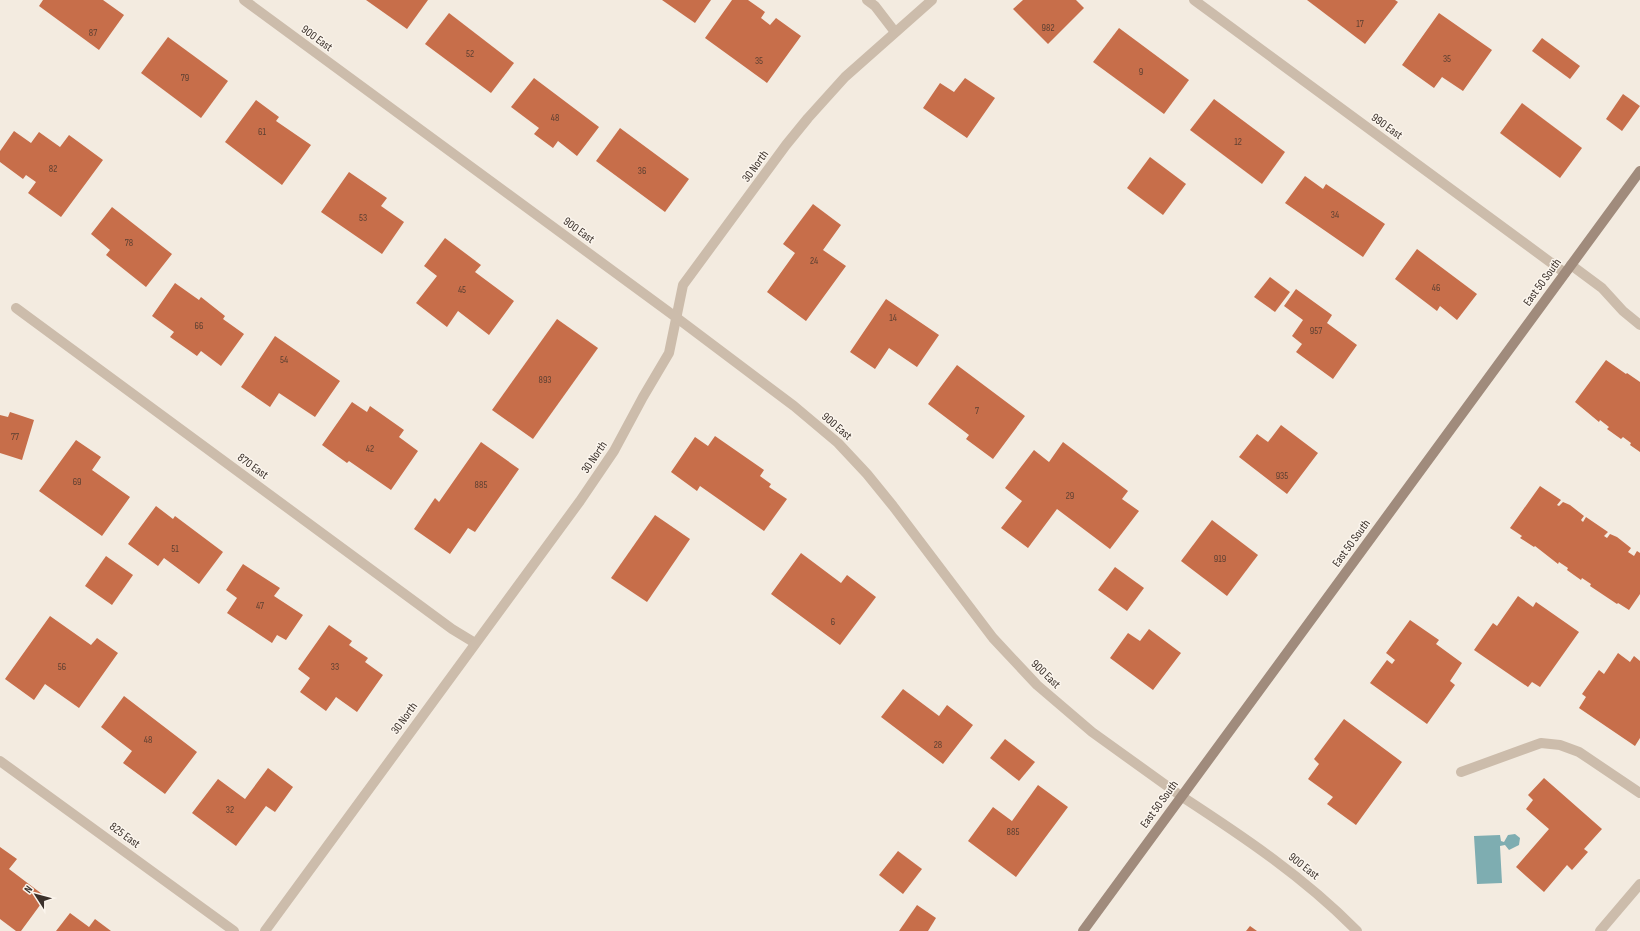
<svg xmlns="http://www.w3.org/2000/svg" width="1640" height="931" font-family="'Sofia Sans Condensed',sans-serif">
<style>
.water{fill:#7eadb1}
.building{fill:#c76e4a}
.lines{fill:none;stroke-linecap:round;stroke-linejoin:round}
.minor{stroke:#ccbcab;stroke-width:10}
.tertiary{stroke:#ccbcab;stroke-width:10}
.secondary{stroke:#a08b7c;stroke-width:10}
.labels{text-anchor:middle;stroke-width:3;stroke-linejoin:round;paint-order:stroke}
.number-label{font-size:10px;fill:#5d4032}
.street-label{font-size:12px;fill:#3a302a;stroke:#fbf5ed}
</style>
<rect width="100%" height="100%" fill="#f3ebe0"/>
<path class="water" d="M1515 834 1520 838 1519 845 1509 850 1505 845 1500 846 1502 883 1477 884 1474 836 1500 835 1501 841 1504 842 1508 835Z"/>
<g class="building">
<path d="M43 0H103L124 15 99 50 39 6Z"/>
<path d="M366 0H428L407 29Z"/>
<path d="M662 0H711L695 23Z"/>
<path d="M732 0H748L765 12 761 18 770 25 776 18 801 36 767 83 705 38Z"/>
<path d="M1023 0H1076L1084 8 1048 44 1013 9Z"/>
<path d="M1307 0H1395L1398 2 1365 44Z"/>
<path d="M449 13 514 63 491 93 425 44Z"/>
<path d="M1439 13 1492 50 1463 91 1442 77 1434 88 1402 65Z"/>
<path d="M1119 28 1189 80 1164 114 1093 62Z"/>
<path d="M168 37 228 81 201 118 141 73Z"/>
<path d="M1542 38 1580 66 1570 79 1532 51Z"/>
<path d="M534 78 599 127 577 156 558 141 553 148 534 134 539 128 511 107Z"/>
<path d="M965 78 995 98 967 138 923 108 940 83 954 92Z"/>
<path d="M1623 94 1640 106 1622 131 1606 119Z"/>
<path d="M1214 99 1285 152 1262 184 1190 130Z"/>
<path d="M256 100 279 117 276 121 311 145 282 185 225 142Z"/>
<path d="M1522 103 1582 148 1560 178 1500 133Z"/>
<path d="M620 128 689 179 665 212 596 161Z"/>
<path d="M14 131 31 143 39 132 60 147 69 135 103 160 61 217 28 193 36 182 26 175 23 179 0 162V151Z"/>
<path d="M1150 157 1186 184 1163 215 1127 188Z"/>
<path d="M349 172 387 198 381 206 404 222 382 254 321 212Z"/>
<path d="M1305 176 1323 189 1326 184 1385 224 1363 257 1285 203Z"/>
<path d="M813 204 841 225 823 250 846 266 806 321 767 292 795 253 783 244Z"/>
<path d="M112 207 172 254 146 287 106 255 110 250 91 234Z"/>
<path d="M445 238 481 265 475 272 514 301 489 335 458 311 447 327 416 303 437 276 424 266Z"/>
<path d="M1417 249 1477 294 1457 320 1440 306 1437 311 1395 279Z"/>
<path d="M1270 277 1290 292 1275 312 1254 297Z"/>
<path d="M175 283 199 300 201 297 225 316 223 319 244 334 221 366 201 351 197 356 170 337 174 332 152 316Z"/>
<path d="M1296 289 1332 315 1327 323 1357 345 1333 379 1296 352 1302 344 1292 336 1303 320 1284 306Z"/>
<path d="M886 299 939 335 917 367 889 348 875 369 850 352Z"/>
<path d="M557 319 598 348 533 439 492 410Z"/>
<path d="M275 336 340 381 315 417 279 393 270 407 241 387Z"/>
<path d="M1606 360 1626 374 1627 373 1640 382V452L1630 445 1631 443 1623 437 1621 439 1607 429 1609 427 1600 420 1599 422 1575 402Z"/>
<path d="M957 365 1025 416 993 459 966 439 969 435 928 404Z"/>
<path d="M352 402 367 412 370 406 404 430 399 437 418 451 391 490 349 461 347 463 322 445Z"/>
<path d="M10 412 34 420 22 460 0 453V415L8 417Z"/>
<path d="M1281 425 1318 453 1287 494 1239 457 1257 434 1268 442Z"/>
<path d="M715 436 764 470 760 476 771 484 769 487 787 499 764 531 700 486 697 491 671 472 695 437 708 446Z"/>
<path d="M76 440 101 457 92 470 130 497 102 536 39 491Z"/>
<path d="M481 442 519 469 475 532 468 528 450 554 414 529 435 498 439 502Z"/>
<path d="M1063 442 1128 491 1122 499 1139 511 1110 549 1057 509 1028 548 1001 528 1022 501 1005 488 1034 450 1049 462Z"/>
<path d="M1540 486 1561 500 1557 505 1559 506 1563 502 1570 505 1584 516 1581 520 1583 522 1586 517 1608 532 1604 536 1607 538 1610 534 1617 537 1631 548 1628 552 1634 556 1637 551 1640 553V594L1629 610 1618 603 1617 604 1590 586 1591 584 1582 578 1581 580 1567 570 1568 568 1559 562 1558 564 1535 546 1534 547 1520 538 1522 536 1510 528Z"/>
<path d="M156 506 173 519 175 516 223 552 199 584 164 558 158 566 128 544Z"/>
<path d="M655 515 690 539 647 602 611 578Z"/>
<path d="M1212 520 1258 555 1227 596 1181 561Z"/>
<path d="M801 553 841 583 847 575 876 597 840 645 771 594Z"/>
<path d="M106 556 133 575 112 605 85 586Z"/>
<path d="M243 564 280 588 274 596 303 615 286 640 277 635 272 643 227 613 237 598 226 590Z"/>
<path d="M1115 567 1144 588 1127 611 1098 590Z"/>
<path d="M1518 596 1533 607 1536 602 1579 632 1540 687 1532 682 1528 687 1474 650 1493 623 1497 626Z"/>
<path d="M50 616 91 645 97 638 118 653 79 708 45 684 34 700 5 679Z"/>
<path d="M1410 620 1439 640 1436 644 1462 663 1450 681 1455 685 1427 724 1370 683 1387 660 1392 664 1395 660 1386 653Z"/>
<path d="M329 625 352 641 349 645 368 658 365 662 383 675 357 712 336 697 326 711 300 692 310 678 298 669Z"/>
<path d="M1149 629 1181 653 1153 690 1110 658 1128 633 1140 641Z"/>
<path d="M1618 653 1630 662 1634 656 1640 661V738L1635 746 1579 708 1586 697 1582 694 1599 670 1604 674Z"/>
<path d="M903 689 939 716 947 705 973 725 943 764 881 717Z"/>
<path d="M124 696 197 752 165 794 123 763 132 751 101 727Z"/>
<path d="M1344 719 1402 762 1356 825 1327 804 1333 797 1308 779 1319 764 1314 759Z"/>
<path d="M1005 739 1035 762 1019 781 990 758Z"/>
<path d="M268 768 293 787 275 812 266 806 236 846 192 813 218 779 245 799Z"/>
<path d="M1544 778 1602 829 1584 849 1588 852 1572 870 1567 865 1544 892 1516 867 1549 829 1526 809 1533 800 1528 795Z"/>
<path d="M1038 785 1068 807 1016 877 968 841 993 807 1012 821Z"/>
<path d="M0 847 17 859 9 869 46 897 21 931H16L0 919Z"/>
<path d="M898 851 922 869 903 894 879 875Z"/>
<path d="M917 905 936 918 928 931H899Z"/>
<path d="M70 913 89 927 95 919 111 931H56Z"/>
<path d="M1250 926 1257 931H1246Z"/>
</g>
<g class="lines">
<g class="minor">
<path d="M867 0 875 6 895 32"/>
<path d="M1194 0 1565 273"/>
<path d="M1571 265 1602 288 1623 311 1640 325"/>
<path d="M16 308 452 629 475 643"/>
<path d="M0 761 234 931"/>
<path d="M1461 772 1541 743 1560 745 1579 752 1640 793"/>
<path d="M1181 796C1244 837 1305 878 1357 931"/>
<path d="M265 931 580 501 614 451 643 397 669 353 683 285 786 145 808 118 845 77 932 0"/>
<path d="M1600 931 1640 884"/>
</g>
<path class="tertiary" d="M244 0 677 318 794 406 838 443 867 474 893 506 993 638 1037 685 1092 732 1181 796"/>
<path class="secondary" d="M1083 931 1640 171"/>
</g>
<g class="labels">
<g class="number-label">
<text x="1360" y="27">17</text>
<text x="1048" y="31">982</text>
<text x="93" y="36">87</text>
<text x="470" y="57">52</text>
<text x="1447" y="62">35</text>
<text x="759" y="64">35</text>
<text x="1141" y="75">9</text>
<text x="185" y="81">79</text>
<text x="555" y="121">48</text>
<text x="262" y="135">61</text>
<text x="1238" y="145">12</text>
<text x="53" y="172">82</text>
<text x="642" y="174">36</text>
<text x="1335" y="218">34</text>
<text x="363" y="221">53</text>
<text x="129" y="246">78</text>
<text x="814" y="264">24</text>
<text x="1436" y="291">46</text>
<text x="462" y="293">45</text>
<text x="893" y="321">14</text>
<text x="199" y="329">66</text>
<text x="1316" y="334">957</text>
<text x="284" y="363">54</text>
<text x="545" y="383">893</text>
<text x="977" y="414">7</text>
<text x="15" y="440">77</text>
<text x="370" y="452">42</text>
<text x="1282" y="479">935</text>
<text x="77" y="485">69</text>
<text x="481" y="488">885</text>
<text x="1070" y="499">29</text>
<text x="175" y="552">51</text>
<text x="1220" y="562">919</text>
<text x="260" y="609">47</text>
<text x="833" y="625">6</text>
<text x="62" y="670">56</text>
<text x="335" y="670">33</text>
<text x="148" y="743">48</text>
<text x="938" y="748">28</text>
<text x="230" y="813">32</text>
<text x="1013" y="835">885</text>
</g>
<g class="street-label">
<text transform="translate(317 38) rotate(36)" y="4">900 East</text>
<text transform="translate(1387 126) rotate(36)" y="4">990 East</text>
<text transform="translate(755 166) rotate(-54)" y="4">30 North</text>
<text transform="translate(579 230) rotate(36)" y="4">900 East</text>
<text transform="translate(1542 282) rotate(-54)" y="4">East 50 South</text>
<text transform="translate(837 426) rotate(41)" y="4">900 East</text>
<text transform="translate(594 457) rotate(-56)" y="4">30 North</text>
<text transform="translate(253 466) rotate(36)" y="4">870 East</text>
<text transform="translate(1351 543) rotate(-54)" y="4">East 50 South</text>
<text transform="translate(1046 674) rotate(44)" y="4">900 East</text>
<text transform="translate(404 718) rotate(-54)" y="4">30 North</text>
<text transform="translate(1159 804) rotate(-54)" y="4">East 50 South</text>
<text transform="translate(125 835) rotate(36)" y="4">825 East</text>
<text transform="translate(1304 866) rotate(38)" y="4">900 East</text>
</g>
</g>
<g transform="translate(36 895) rotate(306)" stroke="#fbf5ed" stroke-width="3" paint-order="stroke">
<path d="M0-3L7 15L0 10L-7 15Z" fill="#3a302a"/>
<text y="-6" font-size="11" font-weight="bold" text-anchor="middle" fill="#3a302a">N</text>
</g>
</svg>
